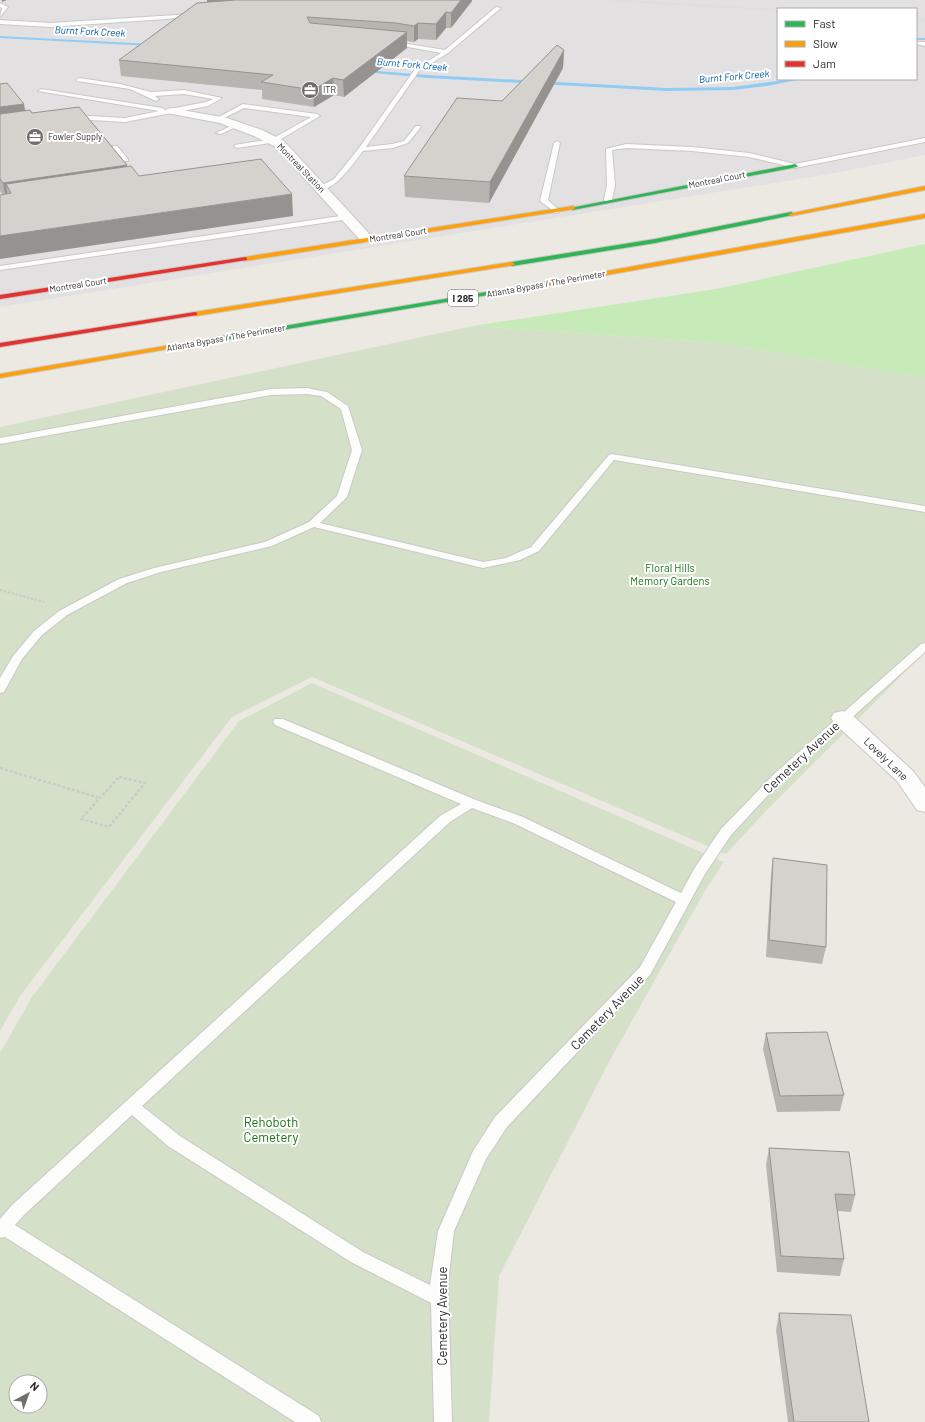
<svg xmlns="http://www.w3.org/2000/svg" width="925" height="1422" font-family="Barlow,sans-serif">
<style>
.industrial{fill:#e3e0e1;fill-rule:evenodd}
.green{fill:#c6eab8}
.cemetery{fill:#d4e1c8;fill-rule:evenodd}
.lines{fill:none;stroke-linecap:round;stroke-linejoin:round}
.stream{fill:#90ccf4;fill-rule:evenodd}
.lane-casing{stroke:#c9c8c8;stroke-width:2}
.street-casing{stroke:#c9c8c8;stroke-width:2}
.fast-casing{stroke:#c9c8c8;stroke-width:2}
.slow-casing{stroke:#c9c8c8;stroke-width:2}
.jam-casing{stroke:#c9c8c8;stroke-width:2}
.path-far1{stroke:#cacac9;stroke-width:2;stroke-dasharray:2.5 1.5;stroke-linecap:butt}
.path{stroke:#cacac9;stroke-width:2.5;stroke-dasharray:3 2;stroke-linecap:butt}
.lane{fill:#fcfcfb;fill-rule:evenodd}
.street{fill:#fcfcfb;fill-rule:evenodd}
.fast{fill:#30b455;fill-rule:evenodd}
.slow{fill:#ff9f0a;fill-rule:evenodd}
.jam{fill:#e5322d;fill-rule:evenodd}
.rail{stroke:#dedee0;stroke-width:1.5}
.wall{fill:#b7b5b0}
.shaded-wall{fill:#959390}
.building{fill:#d5d2cd;stroke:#959390}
.labels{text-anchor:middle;stroke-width:4;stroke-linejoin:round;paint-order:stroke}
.far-poi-label{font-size:9px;fill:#2d2d2d;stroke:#fff;text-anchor:start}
.far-street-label{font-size:9px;fill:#2d2d2d;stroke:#fff}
.far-water-label{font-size:10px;font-style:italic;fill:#005aae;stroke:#fff}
.shield{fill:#fff;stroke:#6c6c6c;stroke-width:1}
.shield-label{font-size:10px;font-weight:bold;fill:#2d2d2d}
.park-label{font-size:11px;fill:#197413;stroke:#fff}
.street-label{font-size:11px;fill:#2d2d2d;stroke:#fff}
.near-street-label{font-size:13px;fill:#2d2d2d;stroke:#fff}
.near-park-label{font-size:13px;fill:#197413;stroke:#fff}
</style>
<rect width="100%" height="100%" fill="#ece9e2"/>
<path class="industrial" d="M0 0H925V155L830 174 0 307ZM778 9H916V79H778Z"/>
<path class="green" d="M925 244V378L718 343 473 326 716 289Z"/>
<g class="cemetery">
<path d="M473 326 718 343 925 378V652L766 811 726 854 312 677 232 717 20 996 0 1031V427Z"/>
<path d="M312 683 724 862 702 896 610 1060 499 1276 489 1422H0V1053L32 997 239 721ZM16 1382H40V1406H16Z"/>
</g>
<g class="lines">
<g class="stream">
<path d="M0 36 151 44 153 45 151 46 0 38Z"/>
<rect x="916" y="38" width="9" height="2"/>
<path d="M365 70 428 75 667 88 733 87 792 79H802L767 86 733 90 667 91 428 78 363 72Z"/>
</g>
<defs>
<g id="lane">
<path d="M0 3 8 7 0 17 2 8 0 7Z"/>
<path d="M496 7 501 8 448 53 419 71 366 147 392 144 404 141 416 126H420L421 127 408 143 393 148 363 151C354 162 335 192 319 189V187L334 179 359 148 415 69 441 53 392 44 390 41 445 50Z"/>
<path d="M192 14 194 17 50 27 0 24V20L50 23Z"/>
<path d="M916 42H925V46L916 44Z"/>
<path d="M79 78 120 84 151 92 184 90 222 98 208 106 125 122 73 119 70 117 73 115 125 118 159 111 38 91 41 89 162 108 165 110 206 102 213 99 184 94 155 96 159 99 156 101 130 89 77 81 76 80Z"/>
<path d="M243 104 317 114 320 116 276 142 237 148 234 146 235 145 272 139 311 117 244 108 220 120 215 119Z"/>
<path d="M235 124 240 125 221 134 216 133Z"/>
<path d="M925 138V142L795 168 749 157 692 151 626 148 612 150 615 185 612 200 608 202 604 200 607 185 606 149 626 144 692 147 749 153 795 164Z"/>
<path d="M557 141 560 143 548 200 560 211 556 213 540 201 554 143Z"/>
<path d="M113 146H117L128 159V161H124L113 148Z"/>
<path d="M347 215H350V219L0 270V266Z"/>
<path d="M307 388 327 392 348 406 362 450 347 497 320 523 483 562 506 558 531 547 609 455 612 454 925 506V512L614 460 539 551 520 560 483 568 314 527 272 546 161 572 127 583 67 615 42 635 22 659 4 692 0 693V678L13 656 34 631 59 611 119 579 154 568 265 542 309 522 337 496 352 450 341 409 321 396 307 394 271 395 0 444V438L271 389Z"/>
<path d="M925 643V652L782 780 731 835 705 874 650 975 507 1127 486 1159 454 1231 448 1284 452 1422H434L431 1303 351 1262 168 1146 132 1115 24 1215 15 1225 319 1416 321 1422H295L5 1237 0 1238V1219L12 1205 440 816 461 804 275 725 273 722 275 719H283L476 800 523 817 681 893 694 869 721 829 774 774 921 644ZM472 808 513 823 676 902 640 967 495 1117 473 1151 438 1231 430 1285 363 1252 180 1136 142 1106 450 822Z"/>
</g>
<g id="street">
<path d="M171 108 227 118 262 130 284 141 374 239 372 242H362L276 147 254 136 220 123 167 113 165 111 167 109Z"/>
<path d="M842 711 850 713 913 771 925 787V812L917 810 897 781 834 723 831 718 834 713Z"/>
</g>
<g id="fast">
<path d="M795 164 798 166 797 167 573 210 570 208Z"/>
<path d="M791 212 793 213V215L655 243 512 266 509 264 512 262 655 239Z"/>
<path d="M551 281 554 283 553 284 212 342 209 340 212 338Z"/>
</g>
<g id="slow">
<path d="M925 186V190L791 216 788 214Z"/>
<path d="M573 206 575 207V209L245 261 242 259 245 257Z"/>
<path d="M925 214V218L551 285 548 283 551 281Z"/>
<path d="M512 262 514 263V265L195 316 192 314 195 312Z"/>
<path d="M212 338 215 340 214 341 0 378V374Z"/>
</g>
<g id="jam">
<path d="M245 257 247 258V260L0 299V295Z"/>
<path d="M195 312 197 313V315L0 347V343Z"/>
</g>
</defs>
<use href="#lane" class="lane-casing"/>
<use href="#street" class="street-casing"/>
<use href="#fast" class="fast-casing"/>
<use href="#slow" class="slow-casing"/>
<use href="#jam" class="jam-casing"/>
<path class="path-far1" d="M0 590 44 602"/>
<g class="path">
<path d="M0 768 100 798"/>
<path d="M119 777 145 783 109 827 81 819Z"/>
</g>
<use href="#lane" class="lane"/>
<use href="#street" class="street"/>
<use href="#fast" class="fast"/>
<use href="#slow" class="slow"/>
<use href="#jam" class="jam"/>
<g class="rail">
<path d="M610 0 778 10"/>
<path d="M916 19 925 20"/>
</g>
</g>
<g class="wall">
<path d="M207 0 472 1 451 28H446L436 40 418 39 414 42 407 41V48L344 97 334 95 314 107 262 99V90L121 76 119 60 207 2Z"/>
<path d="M564 50 563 68 489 203 405 197 404 176 502 101Z"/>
<path d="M0 84 26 111 32 113 127 165V167L139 176 293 216 2 194 0 191Z"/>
<path d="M773 858 826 947 822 964 766 957 771 875Z"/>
<path d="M766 1033 844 1095 840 1111 777 1112 763 1049Z"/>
<path d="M769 1148 855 1195 851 1212 837 1211 844 1259 840 1276 777 1272 766 1165Z"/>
<path d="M779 1313 869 1422H788L776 1330Z"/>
</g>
<g class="shaded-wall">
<path d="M2 0H7L2 2Z"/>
<path d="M207 0H245L208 11Z"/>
<path d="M461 0H472V1L451 28V13Z"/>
<path d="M446 12V28L436 40V24Z"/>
<path d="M418 23V39L414 42V26Z"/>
<path d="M407 32V48L344 97 343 80Z"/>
<path d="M564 50 563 68 489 203 490 182Z"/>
<path d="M333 78 334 95 314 107 313 90Z"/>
<path d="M24 104 27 120 0 123V107Z"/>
<path d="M127 165 129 182 11 193 6 184 8 199 6 200 3 183Z"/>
<path d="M292 194 293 216 0 259V236Z"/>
</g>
<g class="building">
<path d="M235 0H461L451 13 446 12 436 24 418 23 414 26 396 23 307 17 310 23 407 32 343 80 333 78 313 90 261 82 273 75 119 60 197 3Z"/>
<path d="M557 45 564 50 490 182 404 176 457 98 502 101Z"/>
<path d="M7 83 24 104 0 107V84Z"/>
<path d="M79 107 127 165 3 183 0 179V114L30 110 32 113Z"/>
<path d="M261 159 292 194 0 236V195L11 193 6 184 131 166 139 176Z"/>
<path d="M773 858 827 865 826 947 769 940Z"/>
<path d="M827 1032 844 1095 780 1096 766 1033Z"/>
<path d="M769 1148 849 1152 855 1195 835 1194 844 1259 781 1256Z"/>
<path d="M779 1313 851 1315 869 1422H794Z"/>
</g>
<defs>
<symbol id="office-disc" viewBox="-11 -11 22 22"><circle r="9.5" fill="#706f6c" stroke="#fff"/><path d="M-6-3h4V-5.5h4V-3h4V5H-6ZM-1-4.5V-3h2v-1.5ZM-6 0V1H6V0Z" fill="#fff"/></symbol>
</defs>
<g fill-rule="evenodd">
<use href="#office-disc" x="300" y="80" width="20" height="20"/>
<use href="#office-disc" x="25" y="127" width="20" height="20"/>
</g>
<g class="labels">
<g class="far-poi-label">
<text x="323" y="93">ITR</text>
<text x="48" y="140">Fowler Supply</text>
</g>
<g class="far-street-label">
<text transform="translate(301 168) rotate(46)" y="3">Montreal Station</text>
<text transform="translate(717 180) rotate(-11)" y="3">Montreal Court</text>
<text transform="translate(398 235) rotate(-9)" y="3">Montreal Court</text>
<text transform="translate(546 284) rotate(-10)" y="3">Atlanta Bypass / The Perimeter</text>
<text transform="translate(78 285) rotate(-9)" y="3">Montreal Court</text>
<text transform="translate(226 338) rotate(-10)" y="3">Atlanta Bypass / The Perimeter</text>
</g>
<g class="far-water-label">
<text transform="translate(90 31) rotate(3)" y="4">Burnt Fork Creek</text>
<text transform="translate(412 64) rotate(5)" y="4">Burnt Fork Creek</text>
<text transform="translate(734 76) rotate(-5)" y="4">Burnt Fork Creek</text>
</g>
<rect class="shield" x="448" y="290" width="30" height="16" rx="3"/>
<g class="shield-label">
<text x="463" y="302">I 285</text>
</g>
<g class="park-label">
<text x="670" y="572">Floral Hills<tspan x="670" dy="13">Memory Gardens</tspan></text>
</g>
<g class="street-label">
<text transform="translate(886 759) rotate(44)" y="4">Lovely Lane</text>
</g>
<g class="near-street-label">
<text transform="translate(801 757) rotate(-43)" y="5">Cemetery Avenue</text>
<text transform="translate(607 1012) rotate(-46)" y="5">Cemetery Avenue</text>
<text transform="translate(442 1316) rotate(-90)" y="5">Cemetery Avenue</text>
</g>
<g class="near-park-label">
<text x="271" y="1127">Rehoboth<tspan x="271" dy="15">Cemetery</tspan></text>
</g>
</g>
<rect x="777" y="8" width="140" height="72" fill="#ffffff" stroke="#ababab"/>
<rect x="785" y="21" width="20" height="6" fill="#30b455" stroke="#ababab"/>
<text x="813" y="28" font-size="12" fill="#2d2d2d">Fast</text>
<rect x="785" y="41" width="20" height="6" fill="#ff9f0a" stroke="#ababab"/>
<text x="813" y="48" font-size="12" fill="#2d2d2d">Slow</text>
<rect x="785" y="61" width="20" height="6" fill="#e5322d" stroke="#ababab"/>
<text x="813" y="68" font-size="12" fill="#2d2d2d">Jam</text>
<g transform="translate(28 1394) rotate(41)"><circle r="19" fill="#ffffff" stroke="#ababab"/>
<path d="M0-3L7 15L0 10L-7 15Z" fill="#706f6c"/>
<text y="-6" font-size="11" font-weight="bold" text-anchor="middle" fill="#2d2d2d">N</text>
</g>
</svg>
